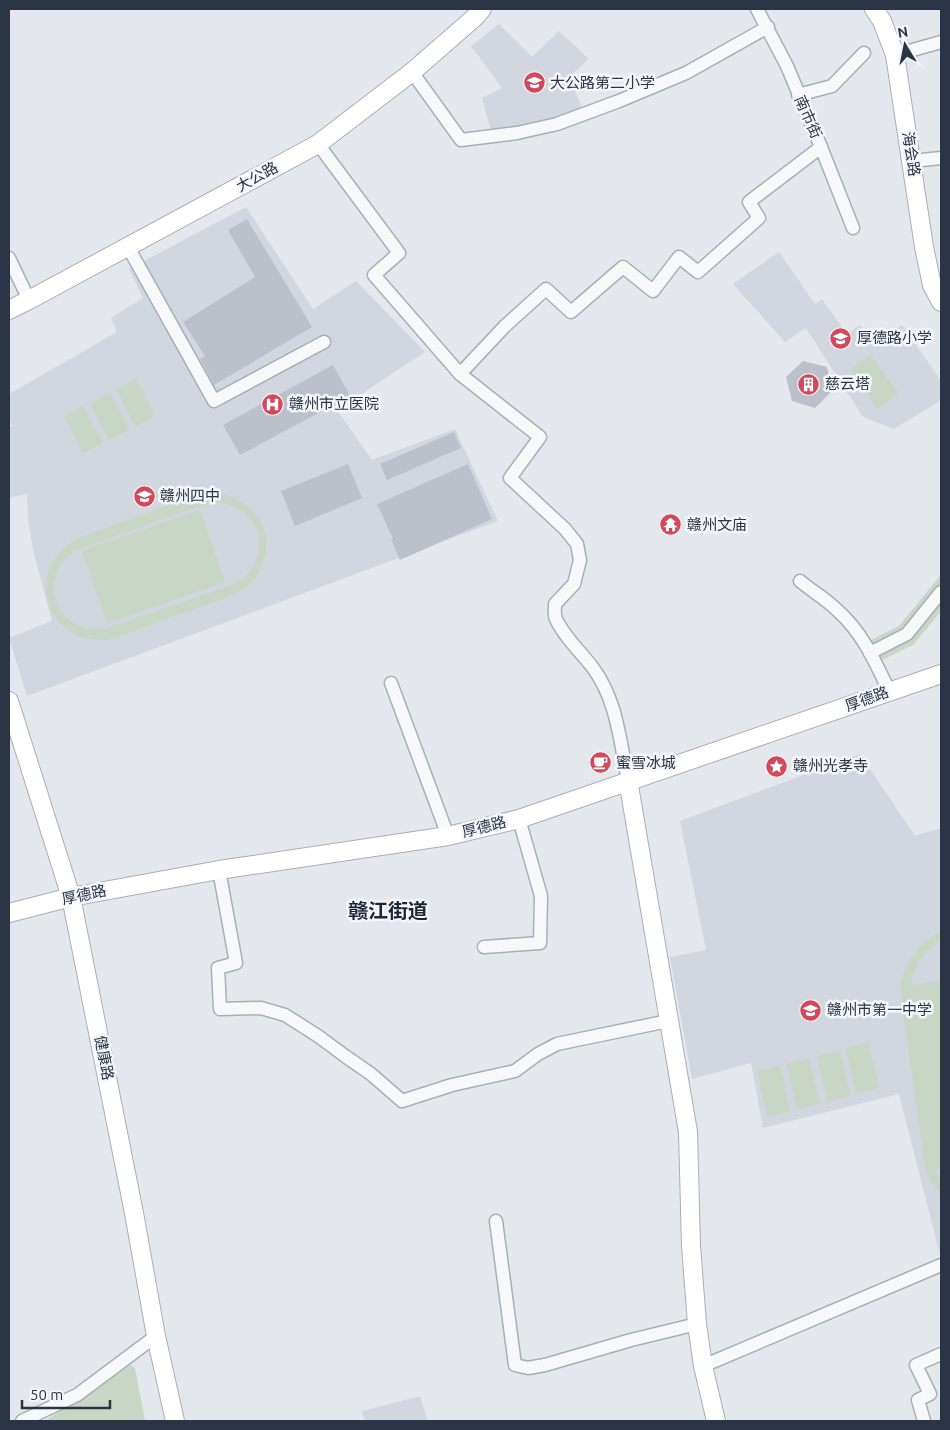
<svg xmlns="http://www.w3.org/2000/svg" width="950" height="1430" font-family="Ubuntu,'Noto Sans SC',sans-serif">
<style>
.built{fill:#d2d6de}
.green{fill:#c9d6c5;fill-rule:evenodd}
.building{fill:#bbc0ca}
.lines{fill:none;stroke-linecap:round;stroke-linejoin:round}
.street-casing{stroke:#a9aeb7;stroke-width:15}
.secondary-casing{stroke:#a9aeb7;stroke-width:20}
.street{stroke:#f7f8fa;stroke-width:12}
.secondary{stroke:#fff;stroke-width:18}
.labels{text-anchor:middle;stroke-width:5;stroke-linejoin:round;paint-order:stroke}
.poi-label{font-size:15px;fill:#2b3445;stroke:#f4f6f9;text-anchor:start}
.street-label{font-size:15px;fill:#2b3445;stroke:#f4f6f9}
.district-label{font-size:20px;font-weight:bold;fill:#1d2536;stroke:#f4f6f9}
</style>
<rect width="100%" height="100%" fill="#e4e7ec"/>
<g class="built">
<path d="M499 24 532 57 559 31 589 59 569 77 583 110 538 123 491 131 482 98 502 88 471 46Z"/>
<path d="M246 207 313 309 356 281 425 352 337 410 372 460 455 429 498 521 27 696 9 638 52 621 33 550 28 519 27 494 9 498V428L12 426 9 420V394L117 332 111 318 143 298 129 269Z"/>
<path d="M779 252 815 304 822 299 847 334 860 325 874 344 902 325 941 381V400L894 429 863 417 806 328 785 342 733 284Z"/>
<path d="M860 754 915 836 941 828V1251H939L899 1094 763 1128 751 1063 692 1079 670 957 706 950 680 821Z"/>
<path d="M420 1396 428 1421H365L362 1411Z"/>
</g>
<g class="green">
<path d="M871 355 899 394 877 409 850 369Z"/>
<path d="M136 379 155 416 135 427 116 389Z"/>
<path d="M110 393 129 430 109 440 90 403Z"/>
<path d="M83 406 103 443 83 453 64 416Z"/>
<path d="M213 493C272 496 287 569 233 595L111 639C46 649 20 568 79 538L195 496ZM216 502C266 507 276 567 229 586L107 628C58 636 34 581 74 551L200 506Z"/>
<path d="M200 510 225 582 107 623 82 551Z"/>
<path d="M941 575V611L913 645 876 663 865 643 899 626Z"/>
<path d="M941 931V940C924 950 914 965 911 985L941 981V1168L935 1170 941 1181V1196L935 1188 925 1169 900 987C905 962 918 943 941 931Z"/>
<path d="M869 1043 879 1088 856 1093 846 1048Z"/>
<path d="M840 1051 850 1096 827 1101 817 1056Z"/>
<path d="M809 1058 820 1104 797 1109 786 1063Z"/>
<path d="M780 1066 790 1111 767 1117 757 1071Z"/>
<path d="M131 1365 135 1368 145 1421H45Z"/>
</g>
<g class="building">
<path d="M247 219 312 327 214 385 200 359 205 356 183 322 255 277 228 230Z"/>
<path d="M803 361 827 367 832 391 815 408 792 401 786 377Z"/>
<path d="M333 365 350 396 240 455 223 425Z"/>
<path d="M454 432 461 448 387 480 380 464Z"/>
<path d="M348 464 362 498 295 526 281 491Z"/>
<path d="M468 464 492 519 400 560 391 539H393L377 504Z"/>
</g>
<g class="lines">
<defs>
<g id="street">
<path d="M757 9 787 66 821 147 853 228"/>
<path d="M895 55 941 42"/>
<path d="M412 72 461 140 517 133 557 124 619 101 686 73 768 27"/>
<path d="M798 95 832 86 864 53"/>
<path d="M318 144 399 253 374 275 460 374 505 326 546 289 571 312 623 267 653 291 679 257 698 272 759 218 749 202 821 147"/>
<path d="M912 161 941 158"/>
<path d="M128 247 214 401 324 342"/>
<path d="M9 258 29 300"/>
<path d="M460 374 540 437 510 478 565 529 577 544 580 560 574 584 555 604C555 609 554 615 556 619 564 637 581 652 593 668 617 700 620 742 628 780"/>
<path d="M800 581C812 591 826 599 837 610 862 632 875 661 889 691"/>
<path d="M870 653 907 634 941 592"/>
<path d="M391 683 448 836"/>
<path d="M219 870 236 963 218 968 220 1009 261 1008 285 1015 318 1036 345 1056 371 1074 402 1101 452 1085 515 1071 538 1054 557 1044 668 1021"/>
<path d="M484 947 540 943 541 896 519 819"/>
<path d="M496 1221 515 1365 528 1368 545 1365 631 1340 697 1324"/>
<path d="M703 1366 941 1265"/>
<path d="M22 1421 77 1395 156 1336"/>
<path d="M924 1421 918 1400 930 1394 916 1365 941 1354"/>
</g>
<g id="secondary">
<path d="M874 9 882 21 895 55 924 247 932 285 941 302"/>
<path d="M9 310 29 300 318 144 412 72 474 18 482 9"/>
<path d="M9 701 71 897 134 1213 156 1336 175 1421"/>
<path d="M628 780 688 1132 691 1246 697 1324 703 1366 716 1421"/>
<path d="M9 913 71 897 219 870 448 836 519 819 941 674"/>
</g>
</defs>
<use href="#street" class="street-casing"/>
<use href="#secondary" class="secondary-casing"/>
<use href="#street" class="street"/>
<use href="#secondary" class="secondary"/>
</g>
<defs>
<symbol id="school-disc" viewBox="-11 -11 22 22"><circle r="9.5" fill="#d1495b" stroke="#f4f6f9"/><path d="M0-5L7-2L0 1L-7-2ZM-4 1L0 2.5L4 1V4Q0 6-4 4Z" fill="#fff"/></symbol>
<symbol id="building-disc" viewBox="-11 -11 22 22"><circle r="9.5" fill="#d1495b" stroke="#f4f6f9"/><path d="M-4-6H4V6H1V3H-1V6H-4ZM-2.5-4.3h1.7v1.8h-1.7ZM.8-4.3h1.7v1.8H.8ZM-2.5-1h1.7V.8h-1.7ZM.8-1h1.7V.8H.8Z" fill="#fff"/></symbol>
<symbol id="hospital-disc" viewBox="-11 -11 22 22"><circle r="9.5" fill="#d1495b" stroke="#f4f6f9"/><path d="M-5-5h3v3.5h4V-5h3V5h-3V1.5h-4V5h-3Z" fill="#fff"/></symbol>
<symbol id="temple-disc" viewBox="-11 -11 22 22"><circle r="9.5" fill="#d1495b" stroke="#f4f6f9"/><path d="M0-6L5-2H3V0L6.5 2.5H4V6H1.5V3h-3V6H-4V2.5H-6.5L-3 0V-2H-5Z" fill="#fff"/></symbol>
<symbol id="cafe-disc" viewBox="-11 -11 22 22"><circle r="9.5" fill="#d1495b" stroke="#f4f6f9"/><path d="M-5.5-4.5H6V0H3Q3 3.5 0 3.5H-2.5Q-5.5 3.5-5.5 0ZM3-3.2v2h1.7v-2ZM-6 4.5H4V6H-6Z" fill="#fff"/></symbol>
<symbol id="sight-disc" viewBox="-11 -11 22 22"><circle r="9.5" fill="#d1495b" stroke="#f4f6f9"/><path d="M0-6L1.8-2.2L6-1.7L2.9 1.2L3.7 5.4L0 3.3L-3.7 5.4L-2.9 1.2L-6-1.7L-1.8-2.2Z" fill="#fff"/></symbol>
</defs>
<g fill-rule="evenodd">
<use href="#school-disc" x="522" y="70" width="25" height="25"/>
<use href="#school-disc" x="828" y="326" width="25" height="25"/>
<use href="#building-disc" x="796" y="372" width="25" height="25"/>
<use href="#hospital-disc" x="260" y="392" width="25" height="25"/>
<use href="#school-disc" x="132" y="484" width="25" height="25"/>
<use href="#temple-disc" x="658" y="512" width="25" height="25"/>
<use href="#cafe-disc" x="588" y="750" width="25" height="25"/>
<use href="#sight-disc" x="764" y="754" width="25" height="25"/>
<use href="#school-disc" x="798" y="998" width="25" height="25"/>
</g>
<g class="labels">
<g class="poi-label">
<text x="550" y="88">大公路第二小学</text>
<text x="857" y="343">厚德路小学</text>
<text x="825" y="389">慈云塔</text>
<text x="289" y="409">赣州市立医院</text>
<text x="160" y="501">赣州四中</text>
<text x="687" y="530">赣州文庙</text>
<text x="616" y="768">蜜雪冰城</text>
<text x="793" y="771">赣州光孝寺</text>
<text x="827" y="1015">赣州市第一中学</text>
</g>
<g class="street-label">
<text transform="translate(808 117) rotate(66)" y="5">南市街</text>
<text transform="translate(911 154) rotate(81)" y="5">海会路</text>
<text transform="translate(257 177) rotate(-29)" y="5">大公路</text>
<text transform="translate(867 699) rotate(-20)" y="5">厚德路</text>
<text transform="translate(484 827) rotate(-14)" y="5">厚德路</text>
<text transform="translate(84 895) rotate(-12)" y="5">厚德路</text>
<text transform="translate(104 1058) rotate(79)" y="5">健康路</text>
</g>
<g class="district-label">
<text x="388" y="918">赣江街道</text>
</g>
</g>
<rect width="950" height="1430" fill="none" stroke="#2b3445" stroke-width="20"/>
<g transform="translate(905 45) rotate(350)" stroke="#f4f6f9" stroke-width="4" paint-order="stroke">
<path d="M0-4L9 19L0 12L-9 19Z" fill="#2b3445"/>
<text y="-8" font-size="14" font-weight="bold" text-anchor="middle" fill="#2b3445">N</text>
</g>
<path d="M22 1400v8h88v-8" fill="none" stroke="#2b3445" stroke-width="2.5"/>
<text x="30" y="1400" font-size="15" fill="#2b3445" stroke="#f4f6f9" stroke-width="4" paint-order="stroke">50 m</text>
</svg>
